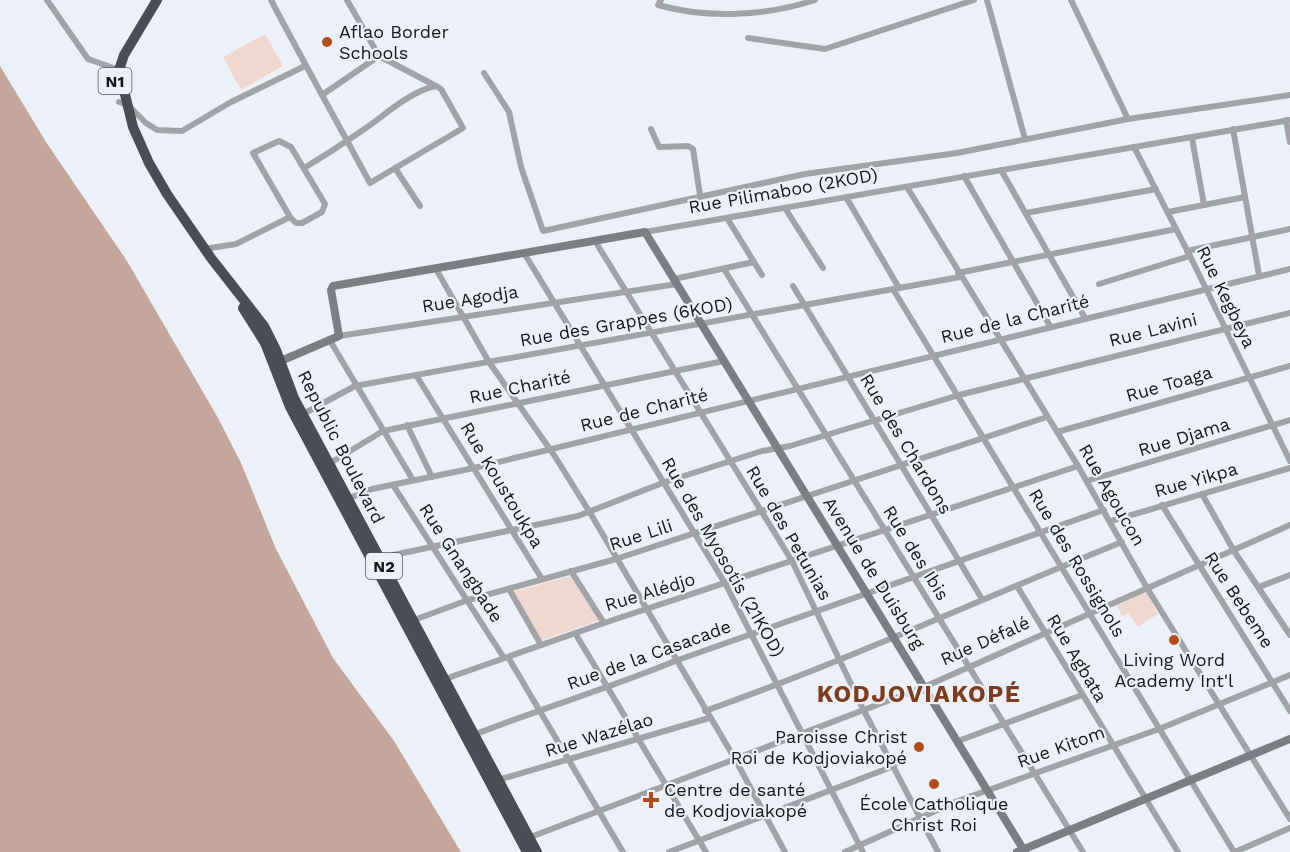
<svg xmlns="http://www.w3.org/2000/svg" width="1290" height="852" font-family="'Work Sans',sans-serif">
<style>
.green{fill:#efd8cf}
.water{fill:#c5a69a}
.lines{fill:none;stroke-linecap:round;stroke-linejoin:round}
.street{stroke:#a1a3a7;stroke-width:6}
.secondary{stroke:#7b7e83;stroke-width:8}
.highway{stroke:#494d54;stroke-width:10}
.poi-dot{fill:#b14d1a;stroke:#ecf1f9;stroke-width:2}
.labels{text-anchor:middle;stroke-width:4.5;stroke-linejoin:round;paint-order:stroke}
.shield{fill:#ecf1f9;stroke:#56585d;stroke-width:1.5}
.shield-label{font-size:16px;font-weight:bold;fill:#15171a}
.poi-label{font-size:18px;fill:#15171a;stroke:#ecf1f9;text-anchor:start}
.street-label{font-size:18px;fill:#15171a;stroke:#ecf1f9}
.district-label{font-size:24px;font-weight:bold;letter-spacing:1.5px;fill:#7d3c1e;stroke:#ecf1f9}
</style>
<rect width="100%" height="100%" fill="#ecf1f9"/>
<g class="green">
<path d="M265 34 283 66 241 90 223 57Z"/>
<path d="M571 576 600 620 540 641 512 592Z"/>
<path d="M1146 591 1158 614 1138 627 1128 613 1122 616 1117 606Z"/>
</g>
<path class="water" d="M0 66 46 142 127 261 218 418 241 463 276 549 333 658 394 741 461 852H0Z"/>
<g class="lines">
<g class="street">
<path d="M47 0 88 59 119 70"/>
<path d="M271 0C303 61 337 122 370 183L463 128 441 89 436 86C410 91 385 115 363 130 344 143 324 156 304 168"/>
<path d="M347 0 379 56 436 86"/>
<path d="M661 0 658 5C708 19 766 16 815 0"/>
<path d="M987 0 1025 139"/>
<path d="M1071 0 1128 119"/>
<path d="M748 38 825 49 974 0"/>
<path d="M484 73 509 112 521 167 543 231 805 174 957 153 1128 119 1290 95"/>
<path d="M322 95 379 56"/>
<path d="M119 102 128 105 146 123 157 130 182 131 231 102 305 66"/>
<path d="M1286 120 1290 142"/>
<path d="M651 129 659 147 688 146 693 149 700 195"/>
<path d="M1233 129 1259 275"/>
<path d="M1192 138 1204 205"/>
<path d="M1134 147 1190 256 1290 461"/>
<path d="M395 168 420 206"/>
<path d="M1001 170 1085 318"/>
<path d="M964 176 1050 326"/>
<path d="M907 187 1078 466 1147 588 1290 819"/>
<path d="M846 197 899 288"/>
<path d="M785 208 823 268"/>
<path d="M1168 212 1245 197"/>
<path d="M1026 213 1156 189"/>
<path d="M727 218 762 275"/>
<path d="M645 232 1290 120"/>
<path d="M595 241 792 561 864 711 938 852"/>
<path d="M204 249 236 244 290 217 253 153 279 141 291 147 325 204 322 212 302 223H296L290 217"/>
<path d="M1187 251 1290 229"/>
<path d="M524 253 726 585 863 852"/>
<path d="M436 269 489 362 554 455 589 511 735 759 785 852"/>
<path d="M724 269 1083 852"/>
<path d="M958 273 1176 229"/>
<path d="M674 279 754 262"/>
<path d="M1099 284 1190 256"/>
<path d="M793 286 982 599"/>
<path d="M893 289 1234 852"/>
<path d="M339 336 677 284"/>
<path d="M329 339 413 480"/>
<path d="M416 375 542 579"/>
<path d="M303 414 355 386 960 277"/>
<path d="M407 425 432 477"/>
<path d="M1057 432 1290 366"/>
<path d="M327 465 383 431 724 361"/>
<path d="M1087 481 1290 420"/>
<path d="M393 485 504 658"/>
<path d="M1202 494 1234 551 1290 635"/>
<path d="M347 499 372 489 474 468 1290 269"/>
<path d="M1162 505 1290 711"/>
<path d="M1111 521 1290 468"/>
<path d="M379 558 578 516 665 482 762 451 790 446 959 395 1290 313"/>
<path d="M571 571 604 623"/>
<path d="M1017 586 1178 852"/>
<path d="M1259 587 1290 575"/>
<path d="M509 589 541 645"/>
<path d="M414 620 468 600 616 559 1047 417"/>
<path d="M575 633 706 852"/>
<path d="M508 657 623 852"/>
<path d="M442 680 604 623 1078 466"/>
<path d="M705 711C846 661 983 598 1122 542"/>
<path d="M476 734C542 708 610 688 675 661L1104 510"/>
<path d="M958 741 1082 695"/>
<path d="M498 780 709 718"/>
<path d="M528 838 924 687 1290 525"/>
<path d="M669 852 894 766"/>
<path d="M845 852 955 802 1159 729 1290 675"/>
<path d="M1235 852 1290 828"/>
</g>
<g class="secondary">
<path d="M276 363 339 336 331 290 333 286 645 232 1025 852"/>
<path d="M1017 852 1290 739"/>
</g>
<g class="highway">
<path d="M157 0 124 55 119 70 133 127 149 163 167 194 211 258 264 326 276 350 294 398 537 852"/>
<path d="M243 308 265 343 290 407 527 852"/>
</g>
</g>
<g class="poi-dot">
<circle cx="327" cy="42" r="6"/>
<circle cx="1174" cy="640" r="6"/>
<circle cx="919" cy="747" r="6"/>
<circle cx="934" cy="784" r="6"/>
<path d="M648 791h6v6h6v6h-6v6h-6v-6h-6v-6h6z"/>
</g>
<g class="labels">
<g class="shield">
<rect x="98.5" y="68" width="33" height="26" rx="4.5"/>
<rect x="366" y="553" width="36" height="26" rx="4.5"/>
</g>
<g class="shield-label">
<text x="115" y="87">N1</text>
<text x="384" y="572">N2</text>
</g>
<g class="poi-label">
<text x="339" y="38">Aflao Border<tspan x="339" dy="21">Schools</tspan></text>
<text x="1174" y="666" text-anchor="middle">Living Word<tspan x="1174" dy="21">Academy Int'l</tspan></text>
<text x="907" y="743" text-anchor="end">Paroisse Christ<tspan x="907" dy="21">Roi de Kodjoviakopé</tspan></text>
<text x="664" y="796">Centre de santé<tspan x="664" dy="21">de Kodjoviakopé</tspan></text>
<text x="934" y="810" text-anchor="middle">École Catholique<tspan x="934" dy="21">Christ Roi</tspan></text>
</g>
<g class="street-label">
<text transform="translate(783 191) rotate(-10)" y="6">Rue Pilimaboo (2KOD)</text>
<text transform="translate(1226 297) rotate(64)" y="6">Rue Kegbeya</text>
<text transform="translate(470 299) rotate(-9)" y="6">Rue Agodja</text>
<text transform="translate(1015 319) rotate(-14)" y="6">Rue de la Charité</text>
<text transform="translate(626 322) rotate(-10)" y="6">Rue des Grappes (6KOD)</text>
<text transform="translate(1153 330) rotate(-14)" y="6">Rue Lavini</text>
<text transform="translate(1169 384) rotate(-16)" y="6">Rue Toaga</text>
<text transform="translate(520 387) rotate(-12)" y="6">Rue Charité</text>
<text transform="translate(644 410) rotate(-14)" y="6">Rue de Charité</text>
<text transform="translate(1184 437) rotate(-17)" y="6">Rue Djama</text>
<text transform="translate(906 444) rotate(59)" y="6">Rue des Chardons</text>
<text transform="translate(341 447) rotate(63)" y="6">Republic Boulevard</text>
<text transform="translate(1196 480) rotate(-16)" y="6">Rue Yikpa</text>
<text transform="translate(502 485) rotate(59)" y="6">Rue Koustoukpa</text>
<text transform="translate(1112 495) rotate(60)" y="6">Rue Agoucon</text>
<text transform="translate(789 533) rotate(60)" y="6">Rue des Petunias</text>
<text transform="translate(641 535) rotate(-18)" y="6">Rue Lili</text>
<text transform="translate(916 553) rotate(58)" y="6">Rue des Ibis</text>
<text transform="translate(723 557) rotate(60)" y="6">Rue des Myosotis (21KOD)</text>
<text transform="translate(461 563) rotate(57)" y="6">Rue Gnangbade</text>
<text transform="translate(1077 563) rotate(59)" y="6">Rue des Rossignols</text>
<text transform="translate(874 573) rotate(58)" y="6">Avenue de Duisburg</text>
<text transform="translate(650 592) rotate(-17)" y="6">Rue Alédjo</text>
<text transform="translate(1239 600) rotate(57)" y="6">Rue Bebeme</text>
<text transform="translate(985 641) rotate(-24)" y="6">Rue Défalé</text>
<text transform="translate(649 655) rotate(-20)" y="6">Rue de la Casacade</text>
<text transform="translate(1077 658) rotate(59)" y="6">Rue Agbata</text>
<text transform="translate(599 735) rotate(-17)" y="6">Rue Wazélao</text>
<text transform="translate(1061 747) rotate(-20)" y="6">Rue Kitom</text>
</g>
<g class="district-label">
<text x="919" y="702">KODJOVIAKOPÉ</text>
</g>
</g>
</svg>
